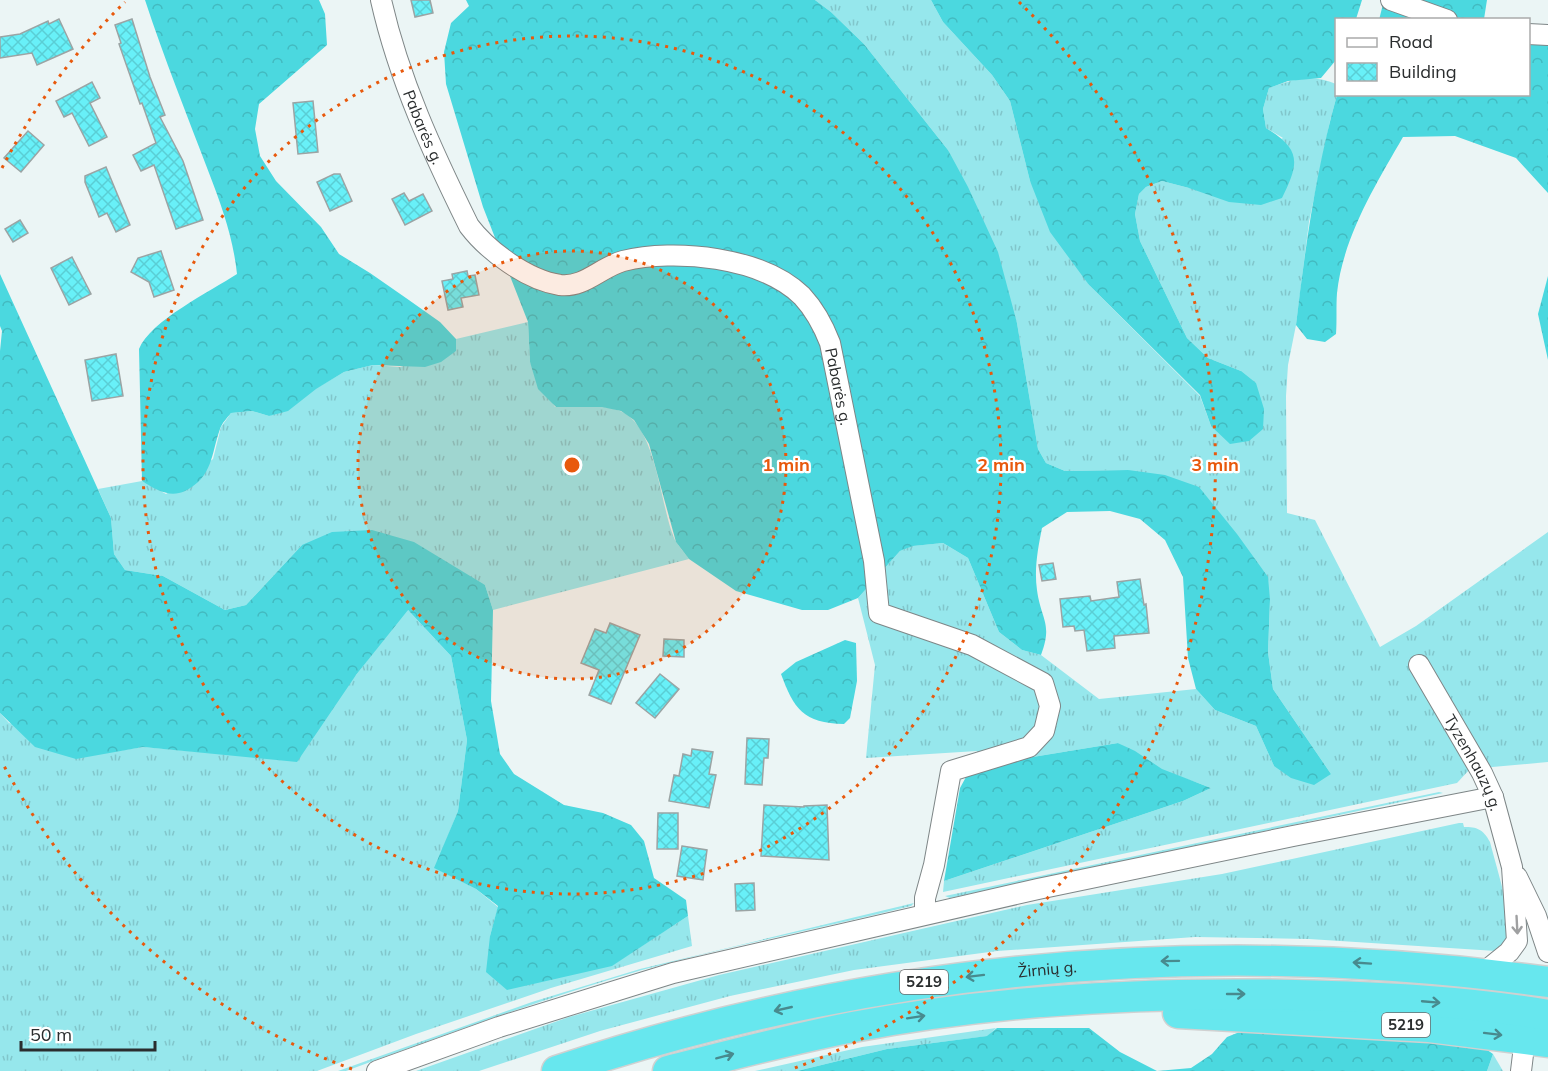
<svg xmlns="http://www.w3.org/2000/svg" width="1548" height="1071" font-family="Mulish,sans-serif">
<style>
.grass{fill:url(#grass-tufts)}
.forest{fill:url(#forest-crowns)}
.building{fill:url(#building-cross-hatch);stroke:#9ba4a4;stroke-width:1.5}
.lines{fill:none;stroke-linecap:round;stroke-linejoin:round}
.minor-casing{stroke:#7e8687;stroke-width:22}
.highway-casing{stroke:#d0d1d1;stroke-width:33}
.minor{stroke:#fff;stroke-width:20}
.highway{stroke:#67e7ee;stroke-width:30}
.oneway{stroke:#9fa0a1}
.oneway2{stroke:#488a8e}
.ring{fill:none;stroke:#e8590c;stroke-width:3;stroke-dasharray:3 6}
.labels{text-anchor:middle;stroke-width:4.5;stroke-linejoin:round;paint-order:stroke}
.shield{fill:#fff;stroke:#6a6c6d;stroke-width:1.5}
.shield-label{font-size:15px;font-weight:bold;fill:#2a2d2e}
.street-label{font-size:16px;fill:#2a2d2e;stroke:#fff}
.centre{fill:#e8590c;stroke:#fff;stroke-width:3}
.ring-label{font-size:18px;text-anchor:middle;font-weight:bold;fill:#e8590c;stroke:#fff;stroke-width:4.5;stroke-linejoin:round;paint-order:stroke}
</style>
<defs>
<pattern id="grass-tufts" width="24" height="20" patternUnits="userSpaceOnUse" patternTransform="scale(1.5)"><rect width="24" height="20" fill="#96e7ec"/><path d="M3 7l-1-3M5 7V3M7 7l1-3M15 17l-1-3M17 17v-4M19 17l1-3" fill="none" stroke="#81c6cb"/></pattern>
<pattern id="forest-crowns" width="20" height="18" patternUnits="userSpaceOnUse" patternTransform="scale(1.5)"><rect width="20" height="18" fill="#4bd8df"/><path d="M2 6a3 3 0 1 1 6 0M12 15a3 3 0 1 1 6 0" fill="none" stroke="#42bac0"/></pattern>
<pattern id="building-cross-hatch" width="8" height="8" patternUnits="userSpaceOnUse" patternTransform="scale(1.5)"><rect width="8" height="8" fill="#68f0f8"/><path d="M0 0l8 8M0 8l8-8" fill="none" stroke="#5aced5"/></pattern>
</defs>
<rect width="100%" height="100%" fill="#ebf5f5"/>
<g class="grass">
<path d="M815 0H931L943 22 992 75 1010 101 1030 181 1089 285 1200 396 1211 426 1241 371 1208 358 1187 338 1140 241 1135 214 1139 194 1146 187 1162 181 1189 188 1283 138 1266 128 1263 109 1269 88C1293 79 1313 74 1336 84L1337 95 1330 121 1309 222 1296 325 1288 365 1286 396 1287 513 1315 520 1380 647 1416 626 1548 532V762L1470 769 1457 783 943 892 944 881 1183 801 1211 788C1195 781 1178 777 1162 770 1147 762 1135 751 1118 743L978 766 977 751 866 758 875 665 858 598 900 551 912 546 943 543 968 558 999 632 1022 650 1041 655 1099 699 1196 689 1215 710 1256 726 1274 766 1331 774 1273 689 1268 652 1270 600 1128 470 1065 471 1046 463 1038 449 1017 323 948 150 864 44 831 12Z"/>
<path d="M528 322 530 362 555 407C575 407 601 403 620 411 657 425 660 508 675 540 679 547 685 553 689 559L493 610 485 585 302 545 246 605 225 610 163 576 125 570 114 554 111 518 98 489 142 481 166 494 213 459 221 427 231 413 252 411 269 416 344 372 373 365 400 367 456 351V339Z"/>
<path d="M407 609 451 656 467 740 458 811 435 868 476 889 498 907 490 936 611 966 688 916 692 946 551 988 416 1034 317 1071H0V713L9 723 117 751 143 747 213 753 356 675Z"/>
<path d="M1439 792 1443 793 950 898 945 896Z"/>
<path d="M1459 823H1463L1464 827C1477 827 1483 829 1490 842 1495 862 1513 918 1508 936 1506 944 1502 947 1496 951L1309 939 1195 937 997 951 854 970 730 996 600 1031 479 1071H416L569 1017 719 975 1027 905 1222 874Z"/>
<path d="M914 903 911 906C822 928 731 946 642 970 542 999 444 1035 346 1071H338L532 1002 640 969Z"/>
<path d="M996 1028 988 1036 887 1049 797 1071H755L862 1047Z"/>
<path d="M1493 1054 1503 1071H1487Z"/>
</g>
<g class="forest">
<path d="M145 0H319L325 14 327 45 259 104 255 129 260 156 276 181 321 227 339 254 370 273 406 298 440 322 456 339V351L441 362 425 367 373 365 344 372 316 389 288 411 269 416 252 411 231 413C227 418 222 423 220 429 211 454 213 477 185 491 170 498 156 490 142 481L139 349C150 321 211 291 237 274 233 237 222 207 209 173 187 115 164 58 145 0Z"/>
<path d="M466 0H815L831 12 864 44 948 150 968 187 998 252 1017 323 1038 449 1046 463 1065 471 1128 470 1165 475 1199 487 1237 534 1268 577 1270 600 1268 652 1273 689 1331 774 1314 785 1291 778 1274 766 1256 726 1215 710 1196 689 1188 658 1183 577 1165 540 1140 519 1110 511 1067 512 1042 528C1038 548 1034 569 1037 590 1041 620 1053 623 1041 655L1022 650 999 632 968 558 943 543 913 546 900 551 858 598 828 610H802L736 591 689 559 676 542 649 444 634 420 621 411 602 407H556L538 389 530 362 528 322 483 207 446 84 444 52 451 23 469 6Z"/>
<path d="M931 0H1362L1356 19 1336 20V60L1321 78 1288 81 1269 88 1263 109 1266 128C1302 150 1299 163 1282 198L1261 205 1229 202 1189 188 1162 181 1146 187 1139 194 1135 214 1140 241 1187 338 1208 358 1241 371 1256 383 1264 409 1263 429 1249 441 1230 444 1211 426 1200 395 1089 285 1050 232 1030 181 1010 101 992 75 943 22Z"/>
<path d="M1384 0H1487L1484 19 1379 20Z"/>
<path d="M1529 37 1548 38V193L1516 158 1455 136 1403 137C1376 184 1343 237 1337 293 1336 306 1337 321 1336 334L1325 342 1307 339 1296 325C1305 248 1316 170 1337 95L1528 94Z"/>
<path d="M0 274 111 518 114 554 125 570 163 576 225 610 246 605 302 545 332 532 372 530 414 542 485 585 493 610 491 701 500 754 514 774 564 805 603 813 631 825 644 841 654 878 686 900 688 916 612 966 507 990 486 972 490 936 498 906 476 889 434 868 458 811 467 740 451 656 408 610 356 675 297 762 143 747 76 759 35 747 0 713V351L2 331 0 326Z"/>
<path d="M1548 276V360L1538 314Z"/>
<path d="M845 640 856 643 857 681 850 718 844 724C803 723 794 709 781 674L796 662Z"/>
<path d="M1118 743 1135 751 1162 769 1211 788 1183 801 944 881 960 788 966 777 978 766Z"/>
<path d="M997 1028H1089L1120 1052 1157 1071 1191 1068 1212 1054 1227 1037 1242 1031 1362 1036 1480 1045 1493 1054 1487 1071H797L887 1049 987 1036Z"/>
</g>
<g class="building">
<path d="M411 0H430L433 13 415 17Z"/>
<path d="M59 19 73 49 37 65 32 53 0 58V37L20 34 48 21 49 24Z"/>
<path d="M132 19 150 77 165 115 160 117 183 161 203 220 176 229 154 165 141 171 133 155 156 143 142 103 140 104 119 44 121 43 115 25Z"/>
<path d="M92 82 100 98 90 103 107 137 89 146 72 113 64 117 56 101Z"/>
<path d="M313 101 318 152 298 154 293 103Z"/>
<path d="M28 131 44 145 21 172 4 158Z"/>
<path d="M106 167 130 225 116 232 107 213 99 217 85 182V176Z"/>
<path d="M334 174H340L352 201 330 211 317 182Z"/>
<path d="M404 193 409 201 423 194 432 211 405 225 392 199Z"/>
<path d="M20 220 28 233 13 242 5 229Z"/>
<path d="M161 251 174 290 154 297 149 282 131 272 138 258Z"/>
<path d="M72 257 91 294 69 305 51 268Z"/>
<path d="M467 271 468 276 475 275 479 295 461 298 463 307 448 310 442 281 453 279 452 274Z"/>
<path d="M116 354 123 396 92 401 85 360Z"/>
<path d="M1053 563 1056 579 1042 581 1039 565Z"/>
<path d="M1140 579 1144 605 1146 604 1149 633 1114 636 1115 648 1087 651 1084 630 1075 631 1074 626 1063 627 1060 599 1090 596 1091 601 1119 597 1117 582Z"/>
<path d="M610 623 640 635 611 704 589 695 599 670 581 663 595 629 606 633Z"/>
<path d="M664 639 684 640V657L663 656Z"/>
<path d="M660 674 679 689 655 718 636 703Z"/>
<path d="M747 738 769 739 768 758H764L762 785 745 784Z"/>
<path d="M692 749 713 752 709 774 716 775 709 808 669 801 674 775 679 776 683 754 691 756Z"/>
<path d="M764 805 804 807V806L827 805 829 860 761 856Z"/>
<path d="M658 813H678V849H657Z"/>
<path d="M682 846 707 850 703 880 677 876Z"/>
<path d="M754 883 755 910 736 911 735 884Z"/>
</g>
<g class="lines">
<defs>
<g id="minor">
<path id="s1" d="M381 0C399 80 433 153 469 226 488 251 527 280 560 285 584 288 601 267 623 261 675 248 762 257 802 296 815 310 823 325 830 343L874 561 879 613 972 645 1043 683 1050 706 1044 731 1029 747 951 771 934 865 925 898V914"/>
<path d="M1391 0 1447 20"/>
<path d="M1528 34 1548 35"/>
<path id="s2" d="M1419 665 1482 773 1493 797 1512 867 1517 941 1509 952 1483 973"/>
<path d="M1517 877 1536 916 1548 952"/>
<path d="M377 1071 499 1027 673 973 1038 889 1293 836 1493 797"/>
<path d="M1521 1071 1525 1038"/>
</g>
<g id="highway">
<path d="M1178 1013 1429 1027 1548 1042"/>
<path id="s3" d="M557 1071C881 963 1210 936 1548 982"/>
<path d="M668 1071C730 1055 791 1039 853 1027 999 999 1148 992 1295 995 1380 997 1465 1001 1548 1015"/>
</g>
</defs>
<use href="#minor" class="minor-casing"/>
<use href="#highway" class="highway-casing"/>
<use href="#minor" class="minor"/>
<use href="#highway" class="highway"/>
</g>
<defs><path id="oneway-shaft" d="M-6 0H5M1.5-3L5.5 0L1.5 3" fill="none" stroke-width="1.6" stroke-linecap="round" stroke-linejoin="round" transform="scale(1.5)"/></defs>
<use class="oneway" href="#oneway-shaft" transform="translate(1517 925) rotate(87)"/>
<g class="oneway2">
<use href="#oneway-shaft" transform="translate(1170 961) rotate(179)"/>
<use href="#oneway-shaft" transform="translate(1362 963) rotate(-176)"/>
<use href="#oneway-shaft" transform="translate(975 976) rotate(173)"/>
<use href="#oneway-shaft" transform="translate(1236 994)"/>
<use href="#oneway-shaft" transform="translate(1431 1002) rotate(5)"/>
<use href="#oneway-shaft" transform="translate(783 1009) rotate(167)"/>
<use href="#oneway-shaft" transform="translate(916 1017) rotate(-9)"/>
<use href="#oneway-shaft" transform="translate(1493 1034) rotate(7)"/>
<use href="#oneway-shaft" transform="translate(725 1056) rotate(-15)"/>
</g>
<circle cx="572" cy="465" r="214" fill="#e8590c" fill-opacity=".12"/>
<g class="ring">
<circle cx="572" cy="465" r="214"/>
<circle cx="572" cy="465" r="429"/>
<path d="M352 1069A643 643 0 0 1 2 762M2 168A643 643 0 0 1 125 2M1019 2A643 643 0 0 1 792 1069"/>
</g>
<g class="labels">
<g class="shield">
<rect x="900" y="970" width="48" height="24" rx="4.5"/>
<rect x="1382" y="1013" width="48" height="24" rx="4.5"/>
</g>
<g class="shield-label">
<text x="924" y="987">5219</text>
<text x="1406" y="1030">5219</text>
</g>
<g class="street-label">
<text dy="6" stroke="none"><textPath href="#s1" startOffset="134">Pabarės g.</textPath></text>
<text dy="6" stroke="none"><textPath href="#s1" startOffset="710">Pabarės g.</textPath></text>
<text dy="6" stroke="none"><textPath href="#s2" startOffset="112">Tyzenhauzų g.</textPath></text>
<text dy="6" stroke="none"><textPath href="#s3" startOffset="502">Žirnių g.</textPath></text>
</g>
</g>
<circle cx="572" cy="465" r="9" class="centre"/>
<g class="ring-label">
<text x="786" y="471">1 min</text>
<text x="1001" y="471">2 min</text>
<text x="1215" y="471">3 min</text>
</g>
<rect x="1335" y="18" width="195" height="78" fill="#ffffff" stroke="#aaabab" stroke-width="1.5"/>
<rect x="1347" y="38" width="30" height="9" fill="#ffffff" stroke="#aaabab" stroke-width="1.5"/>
<text x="1389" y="48" font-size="18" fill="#2a2d2e">Road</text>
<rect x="1347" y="63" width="30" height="18" fill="url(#building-cross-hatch)" stroke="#aaabab" stroke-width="1.5"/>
<text x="1389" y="78" font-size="18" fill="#2a2d2e">Building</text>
<path d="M21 1041v9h134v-9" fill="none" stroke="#2a2d2e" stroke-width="3"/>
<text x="30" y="1041" font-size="18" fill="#2a2d2e" stroke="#ffffff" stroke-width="4.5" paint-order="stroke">50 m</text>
</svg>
